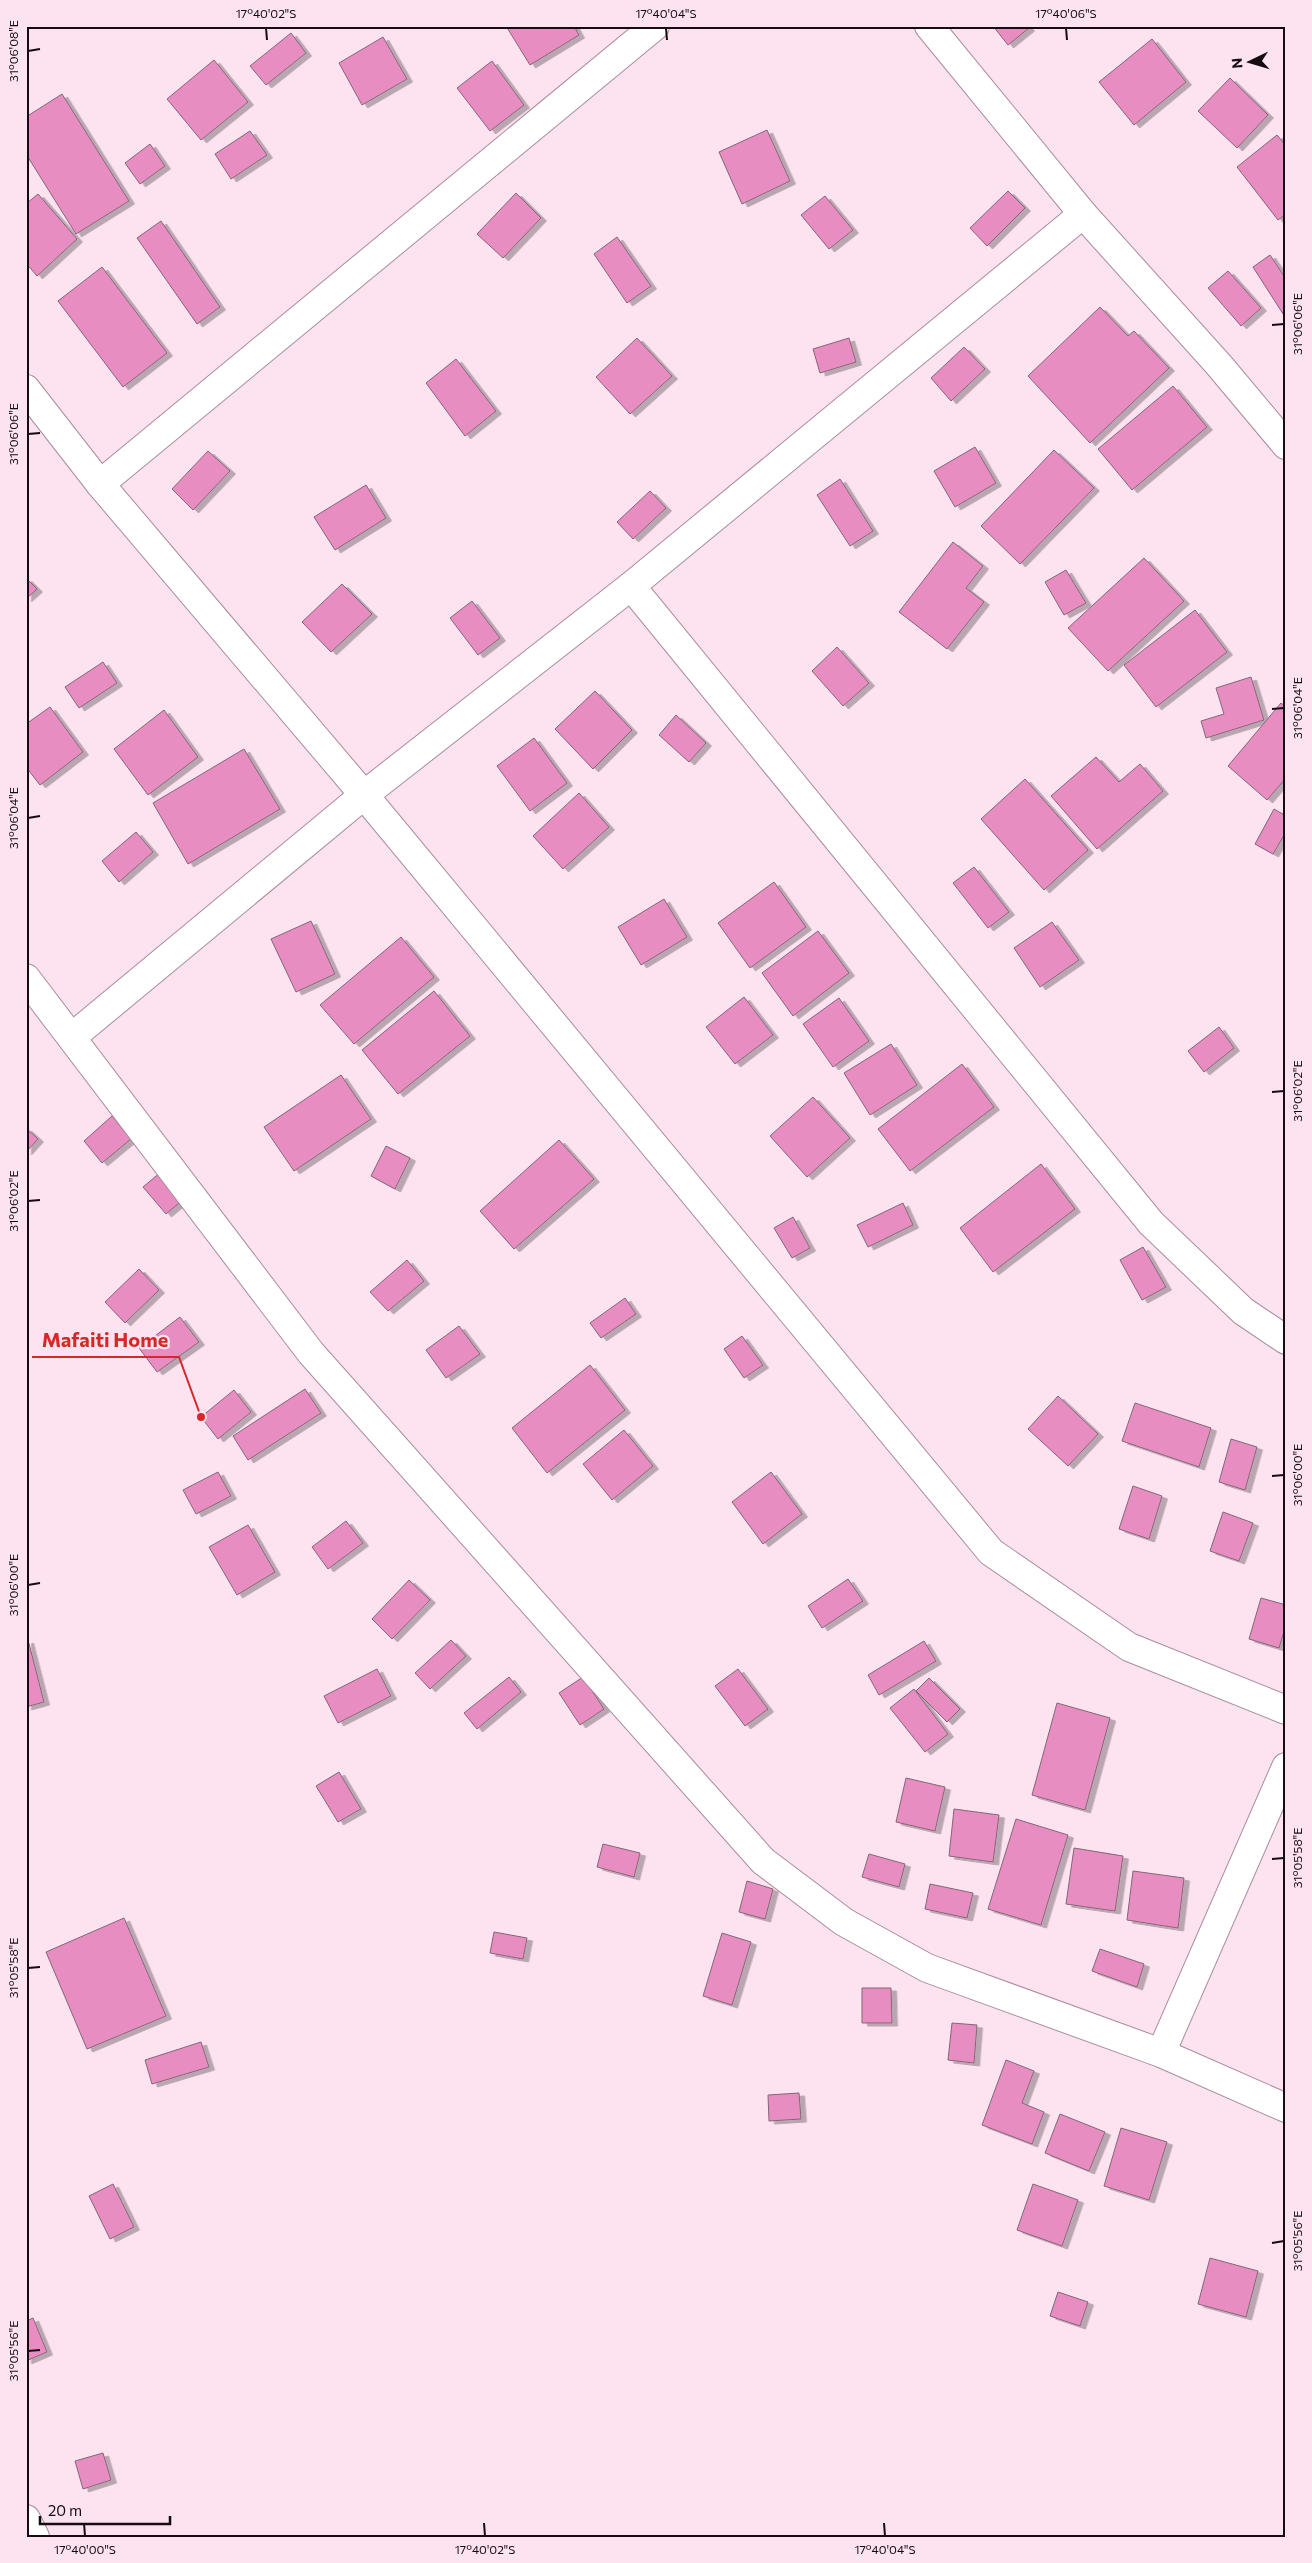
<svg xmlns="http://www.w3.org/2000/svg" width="1312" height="2563" font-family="Commissioner,sans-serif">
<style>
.building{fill:#e88dc1;stroke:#836675;filter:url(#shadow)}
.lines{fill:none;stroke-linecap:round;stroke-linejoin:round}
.minor-casing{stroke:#aa8c9c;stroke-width:30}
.minor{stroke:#fff;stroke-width:28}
.ticks{fill:none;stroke:#160b11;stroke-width:2}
.leader{fill:none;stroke:#d62828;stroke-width:2}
.callout-dot{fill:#d62828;stroke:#fde2f0;stroke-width:2}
.callout-label{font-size:20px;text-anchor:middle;font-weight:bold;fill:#d62828;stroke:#fde2f0;stroke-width:4.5;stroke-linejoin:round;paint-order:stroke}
.neatline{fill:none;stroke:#160b11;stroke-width:2}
.ticks-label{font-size:12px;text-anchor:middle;fill:#160b11}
</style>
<defs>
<filter id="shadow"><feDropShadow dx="5.5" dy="3" stdDeviation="0" flood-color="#0004"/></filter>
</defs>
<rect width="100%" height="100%" fill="#fde2f0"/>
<g class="building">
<path d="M506 26H574L579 35 530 65Z"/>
<path d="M993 26H1027L1029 28 1008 45Z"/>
<path d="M291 33 306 53 266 85 250 66Z"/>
<path d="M383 37 407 79 362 105 339 63Z"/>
<path d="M1152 39 1186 82 1134 125 1099 82Z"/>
<path d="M214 60 248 102 201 140 167 99Z"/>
<path d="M492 61 524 105 490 131 457 88Z"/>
<path d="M1230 78 1268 115 1237 148 1198 111Z"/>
<path d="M62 94 129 201 76 234 26 154V117Z"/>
<path d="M767 130 790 181 742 204 719 152Z"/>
<path d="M250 131 267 155 231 179 215 154Z"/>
<path d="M1277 135 1286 146V214L1278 220 1237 167Z"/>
<path d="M150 144 165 166 140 184 125 163Z"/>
<path d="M1008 191 1025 208 987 246 970 228Z"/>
<path d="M516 193 541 218 503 258 477 234Z"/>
<path d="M38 194 77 239 37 276 26 263V204Z"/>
<path d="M825 196 853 230 829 249 801 215Z"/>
<path d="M161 221 220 307 197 324 137 238Z"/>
<path d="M617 237 651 286 627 303 594 254Z"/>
<path d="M1270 255 1286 279 1285 317 1253 267Z"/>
<path d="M102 267 167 353 123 387 58 301Z"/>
<path d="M1228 271 1261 308 1241 326 1208 288Z"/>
<path d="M1100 307 1128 336 1134 331 1169 368 1090 443 1028 376Z"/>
<path d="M637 338 672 376 630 414 596 377Z"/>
<path d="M849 338 856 362 820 373 813 349Z"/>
<path d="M964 347 985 369 951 401 931 378Z"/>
<path d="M456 359 496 411 465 436 426 383Z"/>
<path d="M1173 386 1207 427 1132 490 1098 449Z"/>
<path d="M975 447 996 483 955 507 934 471Z"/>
<path d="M1054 450 1094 488 1020 564 981 526Z"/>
<path d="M208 451 230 471 193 510 172 489Z"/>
<path d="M840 479 873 531 850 546 817 495Z"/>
<path d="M366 485 386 518 335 550 314 517Z"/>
<path d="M650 491 666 508 633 539 617 522Z"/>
<path d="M953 542 983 566 966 588 984 602 947 649 899 612Z"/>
<path d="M1144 558 1184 601 1108 671 1068 628Z"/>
<path d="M1066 570 1086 603 1064 615 1045 582Z"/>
<path d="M26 578 37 589 26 599Z"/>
<path d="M342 584 372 614 331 652 302 622Z"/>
<path d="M472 601 500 638 478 655 450 618Z"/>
<path d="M1195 610 1227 652 1156 707 1124 665Z"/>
<path d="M837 647 869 683 843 706 812 671Z"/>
<path d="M103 662 117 683 79 708 65 687Z"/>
<path d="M1251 677 1264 720 1206 738 1201 721 1224 714 1216 688Z"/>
<path d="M595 691 632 730 593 769 555 729Z"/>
<path d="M1281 703 1286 707V778L1267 800 1228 766Z"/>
<path d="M50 707 83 752 40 785 26 767V724Z"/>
<path d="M164 710 198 757 148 795 114 749Z"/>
<path d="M676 715 706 743 689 762 659 735Z"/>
<path d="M534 738 567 783 530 811 497 766Z"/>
<path d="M244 749 280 809 188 864 153 803Z"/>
<path d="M1096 757 1119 782 1140 764 1163 791 1097 849 1051 796Z"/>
<path d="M1025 779 1088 850 1044 890 981 819Z"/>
<path d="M579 793 609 827 563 869 533 836Z"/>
<path d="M1274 809 1286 816V832L1273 854 1255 844Z"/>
<path d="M136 832 153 852 119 882 102 861Z"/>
<path d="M974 867 1009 912 988 928 953 883Z"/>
<path d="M774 882 806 927 750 968 718 923Z"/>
<path d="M664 899 687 937 641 965 618 927Z"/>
<path d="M311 921 335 974 296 992 271 939Z"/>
<path d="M1052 922 1079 960 1040 987 1014 948Z"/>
<path d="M818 931 849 973 793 1016 762 973Z"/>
<path d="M401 937 434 977 354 1044 320 1005Z"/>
<path d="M434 991 470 1036 398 1094 362 1050Z"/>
<path d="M744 997 773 1035 735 1064 706 1027Z"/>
<path d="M839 998 869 1041 833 1067 803 1024Z"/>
<path d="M1219 1027 1234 1048 1204 1072 1188 1051Z"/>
<path d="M891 1044 917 1085 870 1115 844 1073Z"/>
<path d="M962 1064 994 1107 910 1171 878 1129Z"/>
<path d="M341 1075 371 1119 294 1171 264 1127Z"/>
<path d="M813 1097 850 1138 807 1177 770 1136Z"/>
<path d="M112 1116 131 1139 102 1163 84 1141Z"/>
<path d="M26 1128 38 1139 26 1152Z"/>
<path d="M559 1140 594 1179 514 1249 480 1211Z"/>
<path d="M386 1146 410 1158 395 1189 371 1176Z"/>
<path d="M1041 1164 1075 1209 993 1272 960 1228Z"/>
<path d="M161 1172 184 1199 166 1214 143 1187Z"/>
<path d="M903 1203 913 1225 868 1247 857 1225Z"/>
<path d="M793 1217 810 1248 792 1258 774 1228Z"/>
<path d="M1143 1247 1166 1287 1142 1300 1120 1260Z"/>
<path d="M407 1260 424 1281 388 1311 370 1292Z"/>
<path d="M139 1269 159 1290 125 1323 105 1302Z"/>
<path d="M625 1298 636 1314 601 1338 590 1323Z"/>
<path d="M180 1317 199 1342 157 1372 139 1348Z"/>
<path d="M459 1326 480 1354 446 1378 426 1350Z"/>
<path d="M742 1336 763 1365 744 1378 724 1349Z"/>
<path d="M590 1365 625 1410 547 1473 512 1428Z"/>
<path d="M305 1389 321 1413 248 1460 233 1436Z"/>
<path d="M234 1390 251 1412 218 1439 201 1417Z"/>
<path d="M1058 1396 1098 1434 1068 1466 1028 1429Z"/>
<path d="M1135 1403 1211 1428 1199 1467 1122 1441Z"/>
<path d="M624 1430 653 1466 612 1500 583 1464Z"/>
<path d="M1231 1439 1257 1447 1245 1490 1219 1482Z"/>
<path d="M218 1472 231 1496 196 1514 183 1490Z"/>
<path d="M771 1472 802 1514 763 1544 732 1502Z"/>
<path d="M1133 1486 1162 1496 1149 1539 1119 1529Z"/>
<path d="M1223 1512 1253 1523 1239 1561 1210 1551Z"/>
<path d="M346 1521 363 1543 328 1569 312 1547Z"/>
<path d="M248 1525 275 1572 237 1595 209 1547Z"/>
<path d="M848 1579 863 1601 822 1628 808 1606Z"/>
<path d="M409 1580 430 1600 392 1639 372 1619Z"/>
<path d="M1261 1598 1286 1605V1625L1279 1648 1249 1639Z"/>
<path d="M28 1640 44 1702 26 1707V1641Z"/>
<path d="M451 1640 466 1656 430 1689 415 1673Z"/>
<path d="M924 1641 936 1661 879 1695 868 1675Z"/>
<path d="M377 1669 391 1696 338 1723 324 1696Z"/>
<path d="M738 1669 768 1709 745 1726 715 1686Z"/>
<path d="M509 1677 521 1692 477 1729 464 1713Z"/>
<path d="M583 1677 604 1709 580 1725 559 1693Z"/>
<path d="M929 1678 960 1709 947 1722 916 1691Z"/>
<path d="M914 1689 948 1734 925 1752 890 1708Z"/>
<path d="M1057 1703 1110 1718 1085 1810 1032 1795Z"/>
<path d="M339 1772 361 1809 338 1822 316 1786Z"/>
<path d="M906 1778 945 1787 935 1831 896 1822Z"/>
<path d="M954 1809 999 1815 993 1862 949 1856Z"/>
<path d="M1016 1819 1068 1835 1041 1925 988 1909Z"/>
<path d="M603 1844 640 1853 634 1877 597 1867Z"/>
<path d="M1074 1848 1123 1856 1115 1911 1066 1904Z"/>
<path d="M869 1854 905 1864 899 1887 862 1877Z"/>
<path d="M1133 1871 1184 1878 1178 1928 1127 1920Z"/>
<path d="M747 1881 773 1889 765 1919 739 1912Z"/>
<path d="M930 1884 973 1893 967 1918 925 1909Z"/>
<path d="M124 1918 166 2016 87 2049 46 1952Z"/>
<path d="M494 1932 527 1938 523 1959 490 1953Z"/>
<path d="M722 1933 751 1942 732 2005 703 1996Z"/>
<path d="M1100 1949 1144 1964 1137 1987 1092 1971Z"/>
<path d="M862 1988H891L892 2023H862Z"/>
<path d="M952 2023 977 2025 974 2063 948 2060Z"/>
<path d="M201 2042 209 2067 152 2084 145 2060Z"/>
<path d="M1006 2060 1034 2071 1022 2103 1044 2112 1032 2144 982 2125Z"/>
<path d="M799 2093 801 2119 769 2121 768 2095Z"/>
<path d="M1060 2114 1105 2132 1089 2171 1045 2153Z"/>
<path d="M1121 2128 1167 2142 1149 2200 1104 2186Z"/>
<path d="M113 2184 134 2227 110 2239 89 2196Z"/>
<path d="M1033 2184 1078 2200 1062 2246 1017 2230Z"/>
<path d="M1210 2258 1258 2271 1246 2317 1198 2304Z"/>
<path d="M1058 2292 1088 2302 1080 2326 1050 2316Z"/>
<path d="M33 2318 47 2352 26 2361V2321Z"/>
<path d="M103 2453 111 2480 83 2489 75 2461Z"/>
</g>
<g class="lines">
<defs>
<g id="minor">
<path d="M929 26 1083 214 1219 365 1286 445"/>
<path d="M26 389 100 484 364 795 991 1552 1129 1647 1286 1710"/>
<path d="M100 484 655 26"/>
<path d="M631 586 1151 1223 1243 1311 1286 1340"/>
<path d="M26 978 311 1353 763 1861 844 1922 927 1968 1161 2053 1286 2108"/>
<path d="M72 1037 364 795 631 586 1083 214"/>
<path d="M1161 2053 1286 1767"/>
<path d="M26 2519 35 2537"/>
</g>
</defs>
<use href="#minor" class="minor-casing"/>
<use href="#minor" class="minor"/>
</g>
<path class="ticks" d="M266 28 267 40M666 28 667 40M1066 28 1067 40M28 51 40 49M1272 325 1284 324M28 434 40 433M1272 709 1284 708M28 818 40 816M1272 1092 1284 1091M28 1201 40 1200M1272 1476 1284 1475M28 1585 40 1583M1272 1859 1284 1858M28 1968 40 1967M1272 2243 1284 2241M28 2351 40 2350M84 2523 85 2536M484 2523 485 2536M884 2523 885 2536"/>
<path class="leader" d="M201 1417L179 1357H32"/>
<circle class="callout-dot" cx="201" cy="1417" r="5"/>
<g class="callout-label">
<text x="105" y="1347">Mafaiti Home</text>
</g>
<rect width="1312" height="2563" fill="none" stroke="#fde2f0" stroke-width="55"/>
<g transform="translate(1250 62) rotate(265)" stroke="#fde2f0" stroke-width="4" paint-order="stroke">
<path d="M0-4L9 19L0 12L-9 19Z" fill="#160b11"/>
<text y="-8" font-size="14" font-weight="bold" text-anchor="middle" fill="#160b11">N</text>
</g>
<path d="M40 2516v8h130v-8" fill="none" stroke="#160b11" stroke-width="2.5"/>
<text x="48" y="2516" font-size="15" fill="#160b11" stroke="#fde2f0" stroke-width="4" paint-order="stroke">20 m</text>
<rect x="28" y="28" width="1256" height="2508" class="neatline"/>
<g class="ticks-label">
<text x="266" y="18">17°40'02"S</text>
<text x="666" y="18">17°40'04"S</text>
<text x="1066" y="18">17°40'06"S</text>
<text transform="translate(14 51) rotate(-90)" y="4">31°06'08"E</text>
<text transform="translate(1298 324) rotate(-90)" y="4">31°06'06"E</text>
<text transform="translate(14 434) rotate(-90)" y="4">31°06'06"E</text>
<text transform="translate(1298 708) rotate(-90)" y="4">31°06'04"E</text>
<text transform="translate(14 818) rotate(-90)" y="4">31°06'04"E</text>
<text transform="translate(1298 1091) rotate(-90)" y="4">31°06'02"E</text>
<text transform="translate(14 1201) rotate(-90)" y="4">31°06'02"E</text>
<text transform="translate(1298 1475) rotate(-90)" y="4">31°06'00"E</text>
<text transform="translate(14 1585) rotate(-90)" y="4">31°06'00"E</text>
<text transform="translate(1298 1858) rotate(-90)" y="4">31°05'58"E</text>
<text transform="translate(14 1968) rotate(-90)" y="4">31°05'58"E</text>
<text transform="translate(1298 2241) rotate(-90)" y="4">31°05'56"E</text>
<text transform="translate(14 2351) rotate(-90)" y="4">31°05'56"E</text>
<text x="85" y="2554">17°40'00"S</text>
<text x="485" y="2554">17°40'02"S</text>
<text x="885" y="2554">17°40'04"S</text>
</g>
</svg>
